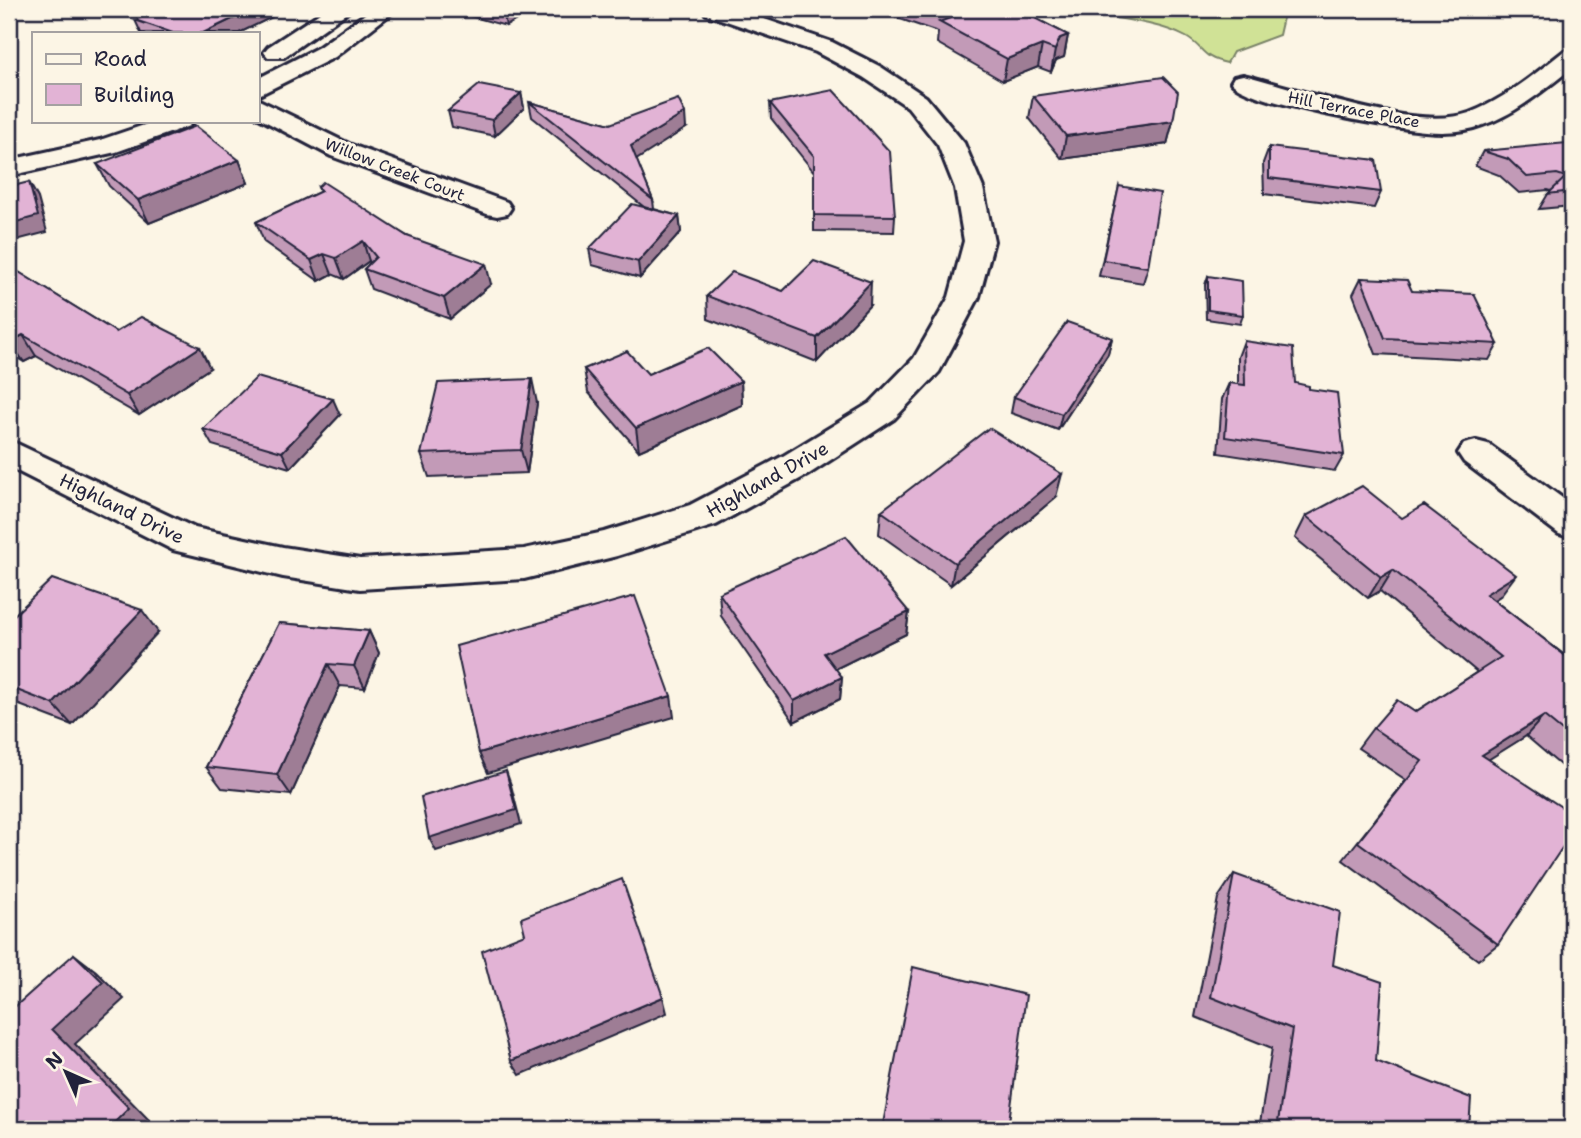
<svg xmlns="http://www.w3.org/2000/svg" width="1581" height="1138" font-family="'Shantell Sans',sans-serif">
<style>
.green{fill:#d0e296;stroke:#798268;stroke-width:2}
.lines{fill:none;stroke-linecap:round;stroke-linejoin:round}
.minor-casing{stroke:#22223b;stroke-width:6}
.minor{fill:#fcf5e5;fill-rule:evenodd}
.wall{fill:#c29ab7;stroke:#22223b;stroke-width:2}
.shaded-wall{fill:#9e7d95;stroke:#22223b;stroke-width:2}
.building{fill:#e2b3d5;stroke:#22223b;stroke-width:2}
.labels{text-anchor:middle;stroke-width:6;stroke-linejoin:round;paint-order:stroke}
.far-street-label{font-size:16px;fill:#22223b;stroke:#fcf5e5}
.street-label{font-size:19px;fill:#22223b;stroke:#fcf5e5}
</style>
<rect width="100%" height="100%" fill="#fcf5e5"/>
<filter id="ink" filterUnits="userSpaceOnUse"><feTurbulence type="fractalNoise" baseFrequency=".0143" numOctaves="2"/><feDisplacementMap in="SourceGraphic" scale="14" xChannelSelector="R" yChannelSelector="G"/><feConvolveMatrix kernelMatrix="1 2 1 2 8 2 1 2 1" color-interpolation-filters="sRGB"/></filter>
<g filter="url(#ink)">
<path class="green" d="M1062 9H1285L1279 35 1233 52 1227 63C1201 58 1204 47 1186 37 1152 19 1100 18 1062 9Z"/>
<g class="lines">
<defs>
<g id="minor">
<path d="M326 9H352L284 57H268L264 52 268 47Z"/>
<path d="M372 9H397L335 57 257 96V79L319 47Z"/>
<path d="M703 9H735L832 42 881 67 926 97 964 143 983 188 994 241 979 297 939 372 894 419 809 474 716 525 617 556 524 579 360 589 283 577 173 550 9 467V440L195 528 283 547 360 559 524 549 604 532 690 505 783 456 870 403 914 358 949 297 964 241 955 188 938 145 908 107 863 77 816 52 706 14Z"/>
<path d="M1572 49V68C1545 89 1516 114 1483 125 1465 132 1444 133 1425 131 1395 129 1244 102 1231 82L1234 77 1243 75C1298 88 1415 132 1469 113 1504 100 1535 74 1564 51Z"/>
<path d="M257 99 349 144 507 202 511 208 507 214 497 216 487 214 331 156 257 117Z"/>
<path d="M156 121H193L189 126 116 152 9 176V160L100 140Z"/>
<path d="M1476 441 1488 444 1572 505V538L1559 534 1464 462 1458 453 1464 444Z"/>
</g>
</defs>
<use href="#minor" class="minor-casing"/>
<use href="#minor" class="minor"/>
</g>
<g class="wall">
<path d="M454 9H535L506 26 455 12Z"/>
<path d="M871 9H1020V10L1068 35 1064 57 1056 60 1051 72 1038 67 1003 81 937 43 938 32Z"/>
<path d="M272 17 239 33H141L135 20Z"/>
<path d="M521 93 524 108 495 136 452 127 448 111Z"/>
<path d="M1033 96 1173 121 1167 144 1062 159 1029 118Z"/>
<path d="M529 102 610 124 686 128 636 159 653 200 654 209 679 216 681 232 640 278 592 265 589 249 644 207 532 117Z"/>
<path d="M770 103 895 216 894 232 814 231V172L771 118Z"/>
<path d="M1269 147 1381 192 1374 208 1264 194 1263 163Z"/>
<path d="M1572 148V206L1539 209 1548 194 1551 191 1548 190 1519 193 1499 175 1475 166 1483 151Z"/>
<path d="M239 160 248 183 149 223 109 186 97 164Z"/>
<path d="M1119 186 1148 267 1143 283 1099 276Z"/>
<path d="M318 187 407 236 491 284 450 319 371 289 364 269 370 263 369 261 344 279 332 274 319 281 264 242 256 222 320 192Z"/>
<path d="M9 266 116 332 210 368 139 415 36 356 24 362 9 353Z"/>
<path d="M1208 276 1243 315 1240 324 1206 319 1205 285Z"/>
<path d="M1361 278 1412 291 1498 344 1489 360 1376 354 1353 294Z"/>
<path d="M783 291 870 305 817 362 708 319 707 296Z"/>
<path d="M1112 338 1108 354 1058 430 1011 413 1014 397Z"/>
<path d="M1244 341 1295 383 1309 389 1344 455 1335 471 1218 453 1222 399 1229 383 1238 384V357Z"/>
<path d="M584 369 741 381 742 405 639 451 588 392Z"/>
<path d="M537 403 527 473 429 477 421 454Z"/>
<path d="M340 415 290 468 212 445 203 429Z"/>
<path d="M1056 497 951 585 879 534 881 511Z"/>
<path d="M1306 516 1500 596 1494 600 1572 661V775L1526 736 1488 759 1498 944 1478 960 1343 860 1406 780 1358 748 1373 728 1415 712 1477 672 1380 591 1368 598 1295 538Z"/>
<path d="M719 593 909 612 906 634 835 669 842 677 840 699 794 722 721 616Z"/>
<path d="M9 620 158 632 72 725 9 701Z"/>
<path d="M279 623 369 631 379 653 365 688 340 686 291 795 222 788 206 767Z"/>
<path d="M1234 874 1333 965 1376 1061 1469 1129H1259L1272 1048 1195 1017 1218 898Z"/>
</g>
<g class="shaded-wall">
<path d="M253 9H283L272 17 239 33H203Z"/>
<path d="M507 9H535L506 26 503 11Z"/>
<path d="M1068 35 1064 57 1056 60 1051 72 1055 50 1060 38Z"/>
<path d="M1042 45 1038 67 1003 81 1007 59Z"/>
<path d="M521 93 524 108 495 136 492 120Z"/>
<path d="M685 113 686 128 633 162 631 146Z"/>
<path d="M1173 121 1167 144 1062 159 1066 136Z"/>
<path d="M239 160 248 183 149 223 138 200Z"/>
<path d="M29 182 38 198 47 232 9 242V224Z"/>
<path d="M679 216 681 232 640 278 638 262Z"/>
<path d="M363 241 369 261 344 279 336 258Z"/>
<path d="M324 254 332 274 319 281 311 260Z"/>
<path d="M486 264 491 284 450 319 444 298Z"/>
<path d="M871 282 870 305 817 362V338Z"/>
<path d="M23 335 36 356 24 362 10 342Z"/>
<path d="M1112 338 1108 354 1058 430 1062 414Z"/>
<path d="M200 347 210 368 139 415 127 395Z"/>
<path d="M532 379 537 403 527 473 521 450Z"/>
<path d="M741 381 742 405 639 451 636 428Z"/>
<path d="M333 399 340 415 290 468 282 452Z"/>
<path d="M1062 474 1056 497 951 585 955 563Z"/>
<path d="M1393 570 1380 591 1368 598 1381 577Z"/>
<path d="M1516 575 1500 596 1470 615 1486 594Z"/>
<path d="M142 610 158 632 72 725 53 704Z"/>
<path d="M909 612 906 634 823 675 824 653Z"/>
<path d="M369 631 379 653 365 688 354 666Z"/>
<path d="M328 664 340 686 291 795 277 775Z"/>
<path d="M842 677 840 699 794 722V701Z"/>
<path d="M671 696 674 717 488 773 479 753Z"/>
<path d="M1544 716 1526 736 1464 775 1482 755Z"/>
<path d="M506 771 511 785 521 824 436 851 429 838Z"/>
<path d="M74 954 96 971 124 999 75 1044 151 1122 143 1129H108L52 1029Z"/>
<path d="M663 997 667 1013 520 1075 511 1061Z"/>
</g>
<g class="building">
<path d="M159 9H253L203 33H173L135 20Z"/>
<path d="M493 9H507L503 11Z"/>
<path d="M934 9H1017L1068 35 1060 38 1055 50 1042 45 1007 59 939 22 956 16Z"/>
<path d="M1163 77 1178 92 1173 121 1066 136 1033 96Z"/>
<path d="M479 85 521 93 492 120 448 111Z"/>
<path d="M833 90 890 152 895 216 814 215V156L770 103Z"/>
<path d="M678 99 685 113 631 146 653 200 529 102 610 124Z"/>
<path d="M196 126 239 160 138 200 97 164Z"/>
<path d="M1567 143 1572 148V191L1548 194 1566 177 1557 174 1527 177 1508 159 1483 151Z"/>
<path d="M1269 147 1376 160 1381 192 1269 178Z"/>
<path d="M29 182 38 216 9 224V187Z"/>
<path d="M323 182 407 236 486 264 444 298 364 269 376 257 363 241 336 258 324 254 311 260 256 222 321 191 318 187Z"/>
<path d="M1119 186 1160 193 1148 267 1103 260Z"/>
<path d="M632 204 679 216 638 262 589 249Z"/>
<path d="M814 261 871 282 817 338 707 296 732 272 783 291Z"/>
<path d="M9 266 116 332 141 317 200 347 127 395 23 335 10 342 9 341Z"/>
<path d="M1208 276 1242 281 1243 315 1208 310Z"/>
<path d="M1361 278 1407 280 1412 291 1474 294 1498 344 1385 338Z"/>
<path d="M1067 322 1112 338 1062 414 1014 397Z"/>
<path d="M1244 341 1293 348 1295 383 1309 386V389L1337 393 1344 455 1225 437 1229 383 1245 385Z"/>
<path d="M708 348 741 381 636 428 584 369 627 351 648 374Z"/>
<path d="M257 377 333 399 282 452 203 429Z"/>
<path d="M532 379 521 450 421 454 438 383Z"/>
<path d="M989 428 1062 474 955 563 881 511Z"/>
<path d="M1362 486 1402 518 1424 505 1516 575 1486 594 1572 661V739L1544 716 1482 755 1572 814V833L1498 944 1358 842 1422 761 1373 728 1397 700 1415 712 1501 657 1393 570 1381 577 1306 516Z"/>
<path d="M846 536 909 612 824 653 842 677 794 701 719 593Z"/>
<path d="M52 579 142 610 53 704 9 687V620Z"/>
<path d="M635 596 671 696 479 753 456 646Z"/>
<path d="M279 623 369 631 354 666 328 664 277 775 206 767Z"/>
<path d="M506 771 516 810 429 838 421 797Z"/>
<path d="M1234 874 1340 912 1333 965 1382 982 1376 1061 1471 1098 1469 1129H1277L1292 1029 1211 997Z"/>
<path d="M622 879 663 997 511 1061 482 951 525 934 521 918Z"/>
<path d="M74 954 103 982 52 1029 129 1108 108 1129H9V1012Z"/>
<path d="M913 967 1026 995 1008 1129H882Z"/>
</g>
</g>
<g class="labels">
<g class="far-street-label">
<text transform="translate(1354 109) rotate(11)" y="6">Hill Terrace Place</text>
<text transform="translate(395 169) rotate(21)" y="6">Willow Creek Court</text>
</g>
<g class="street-label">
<text transform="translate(767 479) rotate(-29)" y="7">Highland Drive</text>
<text transform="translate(122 508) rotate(26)" y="7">Highland Drive</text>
</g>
</g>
<rect width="1581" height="1138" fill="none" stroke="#fcf5e5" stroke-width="35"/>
<rect x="18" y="18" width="1546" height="1103" fill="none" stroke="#22223b" stroke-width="2.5" filter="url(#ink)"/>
<rect x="32" y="32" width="228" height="91" fill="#fcf5e5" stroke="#a5a1a1" stroke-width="2"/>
<rect x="46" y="54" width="35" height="10" fill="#fcf5e5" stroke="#a5a1a1" stroke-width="2"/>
<text x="94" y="66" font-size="21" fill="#22223b">Road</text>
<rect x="46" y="84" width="35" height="21" fill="#e2b3d5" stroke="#a5a1a1" stroke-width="2"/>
<text x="94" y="102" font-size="21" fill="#22223b">Building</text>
<g transform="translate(66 1072) rotate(315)" stroke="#fcf5e5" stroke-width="5" paint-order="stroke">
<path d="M0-5L12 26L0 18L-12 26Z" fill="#22223b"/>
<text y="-10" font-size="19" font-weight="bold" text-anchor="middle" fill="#22223b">N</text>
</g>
</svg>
